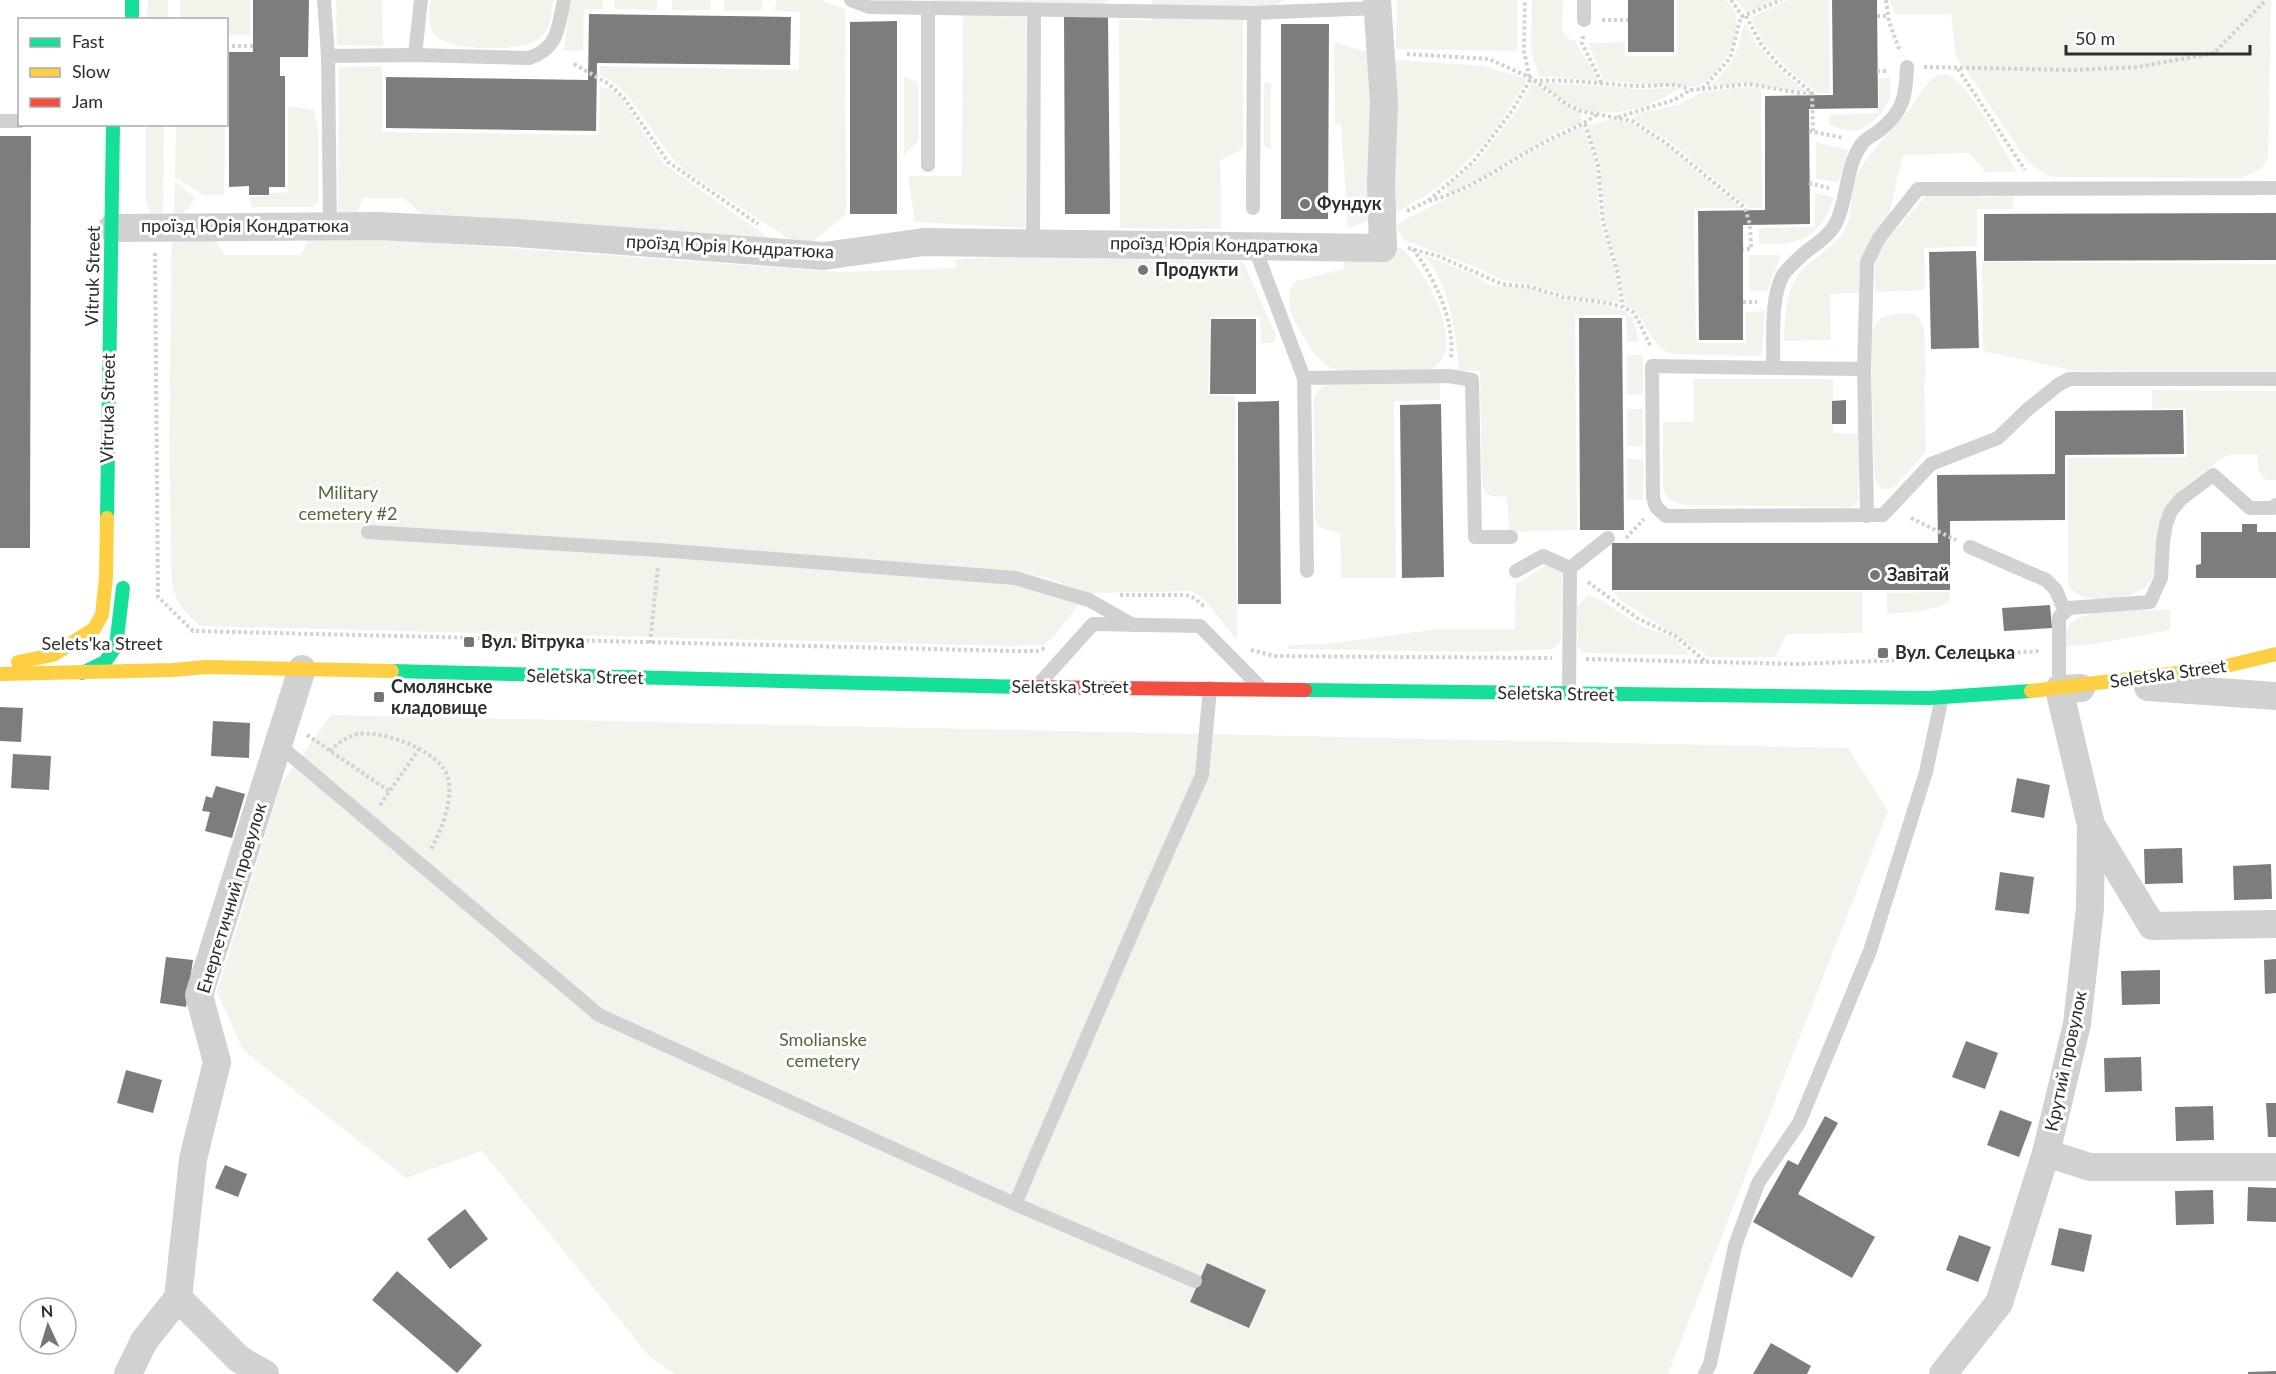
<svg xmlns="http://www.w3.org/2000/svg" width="2276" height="1374" font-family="Lato,sans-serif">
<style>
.green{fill:#f0f4ea}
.building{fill:#7d7d7d}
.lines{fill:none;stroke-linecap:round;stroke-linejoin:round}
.path{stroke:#d1d1d1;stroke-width:4;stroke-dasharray:3 3;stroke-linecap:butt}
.lane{stroke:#d1d1d1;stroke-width:14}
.street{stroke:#d1d1d1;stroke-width:28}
.fast{stroke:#16e098;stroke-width:14}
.slow{stroke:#ffcf43;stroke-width:14}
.jam{stroke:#f24e42;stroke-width:14}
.poi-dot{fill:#767676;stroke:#fff;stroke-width:2}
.labels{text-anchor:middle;stroke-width:6;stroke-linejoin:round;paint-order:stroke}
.poi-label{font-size:18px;font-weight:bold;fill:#2c2c2c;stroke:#fff;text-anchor:start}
.street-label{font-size:18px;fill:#2c2c2c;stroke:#fff}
.park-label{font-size:18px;fill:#506a37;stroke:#fff}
</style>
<rect width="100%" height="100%" fill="#fff"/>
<g class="green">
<path d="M148 0H168V19L147 20Z"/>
<path d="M180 0H250V35H227L226 20 180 19Z"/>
<path d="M336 0H382L383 46 337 45Z"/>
<path d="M431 0H553C551 13 551 29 540 38 525 52 449 52 435 35 427 26 429 11 431 0Z"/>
<path d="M570 0H603V9H584L583 51H564Z"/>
<path d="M614 0H657V10L615 9Z"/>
<rect x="672" y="0" width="39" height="10"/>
<path d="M724 0H762L761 11H724Z"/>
<path d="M776 0H820L845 9 846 214 804 249 684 170C655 145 635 89 600 75V66L799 70 800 12 775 11Z"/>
<path d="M931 0H1108L1101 6 931 2Z"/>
<path d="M1152 0H1284L1276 6 1243 8V149L1220 160 1221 229 1120 228 1119 20H1152Z"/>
<path d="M1397 0H1517V51L1396 49Z"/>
<path d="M1532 0H1563L1562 30 1566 38 1575 41 1599 81 1539 76 1531 50Z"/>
<path d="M1677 0H1726C1730 5 1735 10 1736 16 1742 38 1716 82 1694 87L1604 81 1588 43 1625 42V56H1677Z"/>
<path d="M1736 0H1775L1747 13Z"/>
<path d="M1787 0H1829L1830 93H1817L1784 65 1764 44 1751 18Z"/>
<path d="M1890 0H2271L2268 158C2262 172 2252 174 2238 178L2056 177 2046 175 2028 162 1969 74 1956 58 1951 14H1895Z"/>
<path d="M963 15 1026 17 1025 228 915 222 908 176H962Z"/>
<path d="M1745 22 1756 44 1778 68 1807 93 1745 83 1710 86C1735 62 1736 55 1745 22Z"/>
<path d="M1334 42 1373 54 1377 218 1348 228 1341 124 1335 123Z"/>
<path d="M1395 60 1485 66 1527 79C1494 138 1456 184 1394 213Z"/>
<path d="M382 66V132L599 135 600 87 609 88 622 99 664 164 776 243 425 217 403 198H363L358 212 338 213 339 67Z"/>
<path d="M1946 74C1968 80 2004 151 2017 172H1985L1969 153 1903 155 1889 215 1865 251 1860 268 1859 293 1830 294 1831 340 1784 341C1785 313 1785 285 1807 265 1820 254 1834 246 1844 231 1856 212 1848 190 1857 174 1869 152 1889 134 1906 114 1915 104 1920 91 1930 81 1934 76 1940 75 1946 74Z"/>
<path d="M904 77 918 82V142L904 155Z"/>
<path d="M1879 78H1890C1890 84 1891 91 1890 97 1888 109 1869 128 1857 130 1849 132 1837 127 1829 125V115L1879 113Z"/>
<path d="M1533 82 1553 98 1580 112 1582 123 1559 131 1487 175 1449 194 1446 187 1477 162 1515 113Z"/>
<path d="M1538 82 1638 89 1679 88C1653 107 1614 119 1582 109 1565 104 1552 92 1538 82Z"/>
<path d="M1264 83H1271V150L1265 147 1264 142Z"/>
<path d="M1745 87 1761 88 1762 208H1749L1669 141 1633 119 1639 113 1678 105 1702 92Z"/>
<path d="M288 106 314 110 318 130V202L313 207H251L250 197 270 196V193L288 192Z"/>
<path d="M1611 119 1631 123 1665 145 1741 208H1694L1696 343H1746V312L1765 311 1762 353 1760 356 1672 354C1647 346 1648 314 1625 304L1620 274 1605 222 1600 165 1587 126Z"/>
<path d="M146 125H164L163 221 153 217 146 203Z"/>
<path d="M176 125H225L224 195H203L175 177Z"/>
<path d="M1583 126 1596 165 1600 223 1616 273 1620 303 1572 297 1529 284 1502 280 1476 267 1404 240 1396 226 1404 220 1489 178 1563 134Z"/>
<path d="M1816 142 1848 150 1838 183 1816 178Z"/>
<path d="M175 181 195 198 186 211 174 217Z"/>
<path d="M1930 192 1976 193 1981 197 2013 196V209H1977V246L1924 248 1925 290 1875 292V259L1884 242Z"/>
<path d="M1815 193 1834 197C1818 240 1804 244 1759 244V228L1815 227Z"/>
<path d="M172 233 210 234 225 255H301L312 234 842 272 956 268V259L1024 256 1243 262 1276 335 1275 341 1272 343H1261L1260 317H1210L1208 395 1235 396 1237 639C1221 624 1211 600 1191 591L1087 593 1045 577 1015 572 1079 604 1056 634 1043 645 1012 646 200 626C184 611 178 606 172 584L169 453Z"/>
<path d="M1401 248C1425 268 1476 360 1424 371 1403 371 1349 377 1332 368 1315 360 1306 340 1297 325 1288 311 1286 296 1294 282L1343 269 1346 249Z"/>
<path d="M1421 254 1474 275 1489 285 1532 288 1561 299 1595 303 1625 311 1633 318 1639 342H1627L1626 315H1575L1577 530 1509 532 1507 497 1492 496 1486 493 1482 485 1480 371H1459C1457 343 1450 292 1434 269 1431 263 1426 259 1421 254Z"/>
<path d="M1749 255H1781L1767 291H1749Z"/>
<path d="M1982 262 2276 264V373L2077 371 1983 351Z"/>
<path d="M1909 313 1918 316 1924 330 1926 375 1924 380 1926 452 1894 487C1881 493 1877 486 1874 474L1871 334C1877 314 1891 314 1909 313Z"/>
<path d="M1627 355H1643V394L1627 395Z"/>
<path d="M1694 379H1833V433L1859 434 1858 499 1855 505 1849 507 1684 505C1672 502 1667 499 1663 488V422H1694Z"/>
<path d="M1440 382V400L1394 401 1396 578H1341L1340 533 1320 528 1315 518 1314 398C1318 388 1323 385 1333 384Z"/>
<path d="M2152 390 2276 391V480H2266L2258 470V455C2249 455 2234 453 2226 456 2220 458 2213 466 2207 470 2186 486 2164 499 2158 527 2155 541 2159 570 2151 581 2137 601 2082 607 2068 586V458L2187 457 2186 408 2152 409Z"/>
<rect x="1627" y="409" width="16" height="37"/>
<rect x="1627" y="459" width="16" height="41"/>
<path d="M1549 563 1562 569 1561 640 1553 649 1484 652 1288 649V645L1327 644 1439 629H1515L1516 584Z"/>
<path d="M1614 592H1862V633L1787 634 1775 657H1709L1621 601Z"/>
<path d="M1950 592 1949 602C1930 612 1908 612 1887 614V593Z"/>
<path d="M1588 595 1599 599 1640 626 1673 637 1690 655 1583 653 1578 646 1577 606Z"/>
<path d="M2170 610V630L2095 644 2065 647C2065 638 2065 631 2070 625 2086 606 2146 611 2170 610Z"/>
<path d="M331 715 1848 748 1888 811 1668 1374H675L650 1357 482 1151 406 1178 243 1050 217 992 281 784Z"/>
</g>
<g class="building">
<path d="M253 0H309L308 57H280V76H285V187H269V195H249V186L229 187V52H253Z"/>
<rect x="1628" y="0" width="46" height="52"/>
<path d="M1832 0H1877L1878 108 1809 109 1810 224 1743 225V340H1699L1698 211 1765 210V96L1833 95Z"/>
<path d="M589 14 791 17 790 65 597 63 596 131 386 128V77L588 80Z"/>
<path d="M1064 17H1108L1110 214H1065Z"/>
<path d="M897 21V214H850V22Z"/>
<path d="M1281 24H1329L1328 219H1281Z"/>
<path d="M0 136H31L30 548H0Z"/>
<path d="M2276 213V260L1984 261V214Z"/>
<path d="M1976 251 1979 348 1931 349 1929 252Z"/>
<path d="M1579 318H1622L1624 530H1580Z"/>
<path d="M1211 319H1256V394H1210Z"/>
<path d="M1846 400V424H1832V401Z"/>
<path d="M1279 401 1281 604H1238V402Z"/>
<path d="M1441 404 1444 577 1402 578 1400 405Z"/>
<path d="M2183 410 2184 454 2065 455V520L1950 521V590H1612V543H1938L1937 475 2055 474V411Z"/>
<path d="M2242 524H2257V532H2276V578H2196V565L2201 564V532H2242Z"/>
<path d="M2050 605 2052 628 2004 631 2002 608Z"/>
<path d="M0 707 23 708 21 742 0 741Z"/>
<path d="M213 721 250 723 249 758 211 756Z"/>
<path d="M13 754 51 756 49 790 11 788Z"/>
<path d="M2017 778 2050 785 2044 818 2011 812Z"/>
<path d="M216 786 245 794 232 838 205 831 210 812 202 811 206 796 212 798Z"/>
<path d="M2182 848 2183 883 2145 884 2144 849Z"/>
<path d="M2271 864 2272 899 2234 900 2233 866Z"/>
<path d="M2000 872 2034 877 2029 914 1995 910Z"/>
<path d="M166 957 193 960 186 1007 160 1003Z"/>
<path d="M2276 959V993L2265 994 2264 960Z"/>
<path d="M2160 970V1004L2122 1005 2121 971Z"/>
<path d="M1966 1041 1998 1053 1985 1089 1952 1077Z"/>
<path d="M2141 1057 2142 1091 2105 1092 2104 1058Z"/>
<path d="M126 1070 162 1080 153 1113 117 1103Z"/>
<path d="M2266 1103H2276V1137H2268Z"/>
<path d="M2213 1106 2214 1140 2176 1141 2175 1107Z"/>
<path d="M2000 1110 2032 1122 2019 1157 1987 1145Z"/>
<path d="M1825 1116 1838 1123 1798 1194 1875 1237 1852 1278 1753 1222 1788 1160 1798 1165Z"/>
<path d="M225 1165 247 1174 238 1197 215 1188Z"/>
<path d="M2248 1187 2276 1188V1222L2247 1221Z"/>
<path d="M2213 1190 2214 1224 2176 1225 2175 1191Z"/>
<path d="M465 1209 488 1239 450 1269 427 1239Z"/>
<path d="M2059 1228 2092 1235 2084 1272 2051 1265Z"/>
<path d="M1959 1235 1991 1247 1978 1282 1946 1270Z"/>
<path d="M1207 1263 1266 1290 1249 1328 1190 1302Z"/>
<path d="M397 1271 482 1345 457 1373 372 1300Z"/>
<path d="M1771 1343 1811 1366 1807 1374H1753Z"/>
<path d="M2276 1371V1374H2248V1372Z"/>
</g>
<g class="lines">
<g class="path">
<path d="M1731 0 1743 17"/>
<path d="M1886 0 1889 22 1900 51"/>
<path d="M1746 16 1762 46 1781 67 1812 93 1813 131"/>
<path d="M1877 16H1888"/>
<path d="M1602 20H1628"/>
<path d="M1583 36 1582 43 1602 84"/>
<path d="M226 46H253"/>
<path d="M1407 54 1489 59 1531 78 1566 104 1581 111 1632 121 1666 143 1745 208 1750 225 1751 249H1743"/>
<path d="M574 64 609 84 624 98 668 162 758 224"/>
<path d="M1924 67 2073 70 2138 67 2214 53 2266 0"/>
<path d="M1958 69 2025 170"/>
<path d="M1877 71H1889"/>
<path d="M1534 81C1568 79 1601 84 1635 86 1653 87 1675 81 1690 90"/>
<path d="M1702 89 1748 84 1806 94 1812 93"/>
<path d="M1618 117 1674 100 1690 90 1701 89 1707 84 1730 58 1741 17 1781 0"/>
<path d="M1585 124 1598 165 1603 222 1618 274 1623 307"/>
<path d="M1809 131 1844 138"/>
<path d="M1809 183 1829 188"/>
<path d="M1429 201C1471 190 1505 164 1543 143 1561 133 1580 127 1596 115"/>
<path d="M1407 211 1428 201 1473 162 1512 111 1530 80 1524 51 1525 0"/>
<path d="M1408 248 1438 256 1502 284 1531 287 1563 297 1601 302 1623 307 1633 312 1638 320 1651 347"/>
<path d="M1413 249C1435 279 1455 320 1451 358"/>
<path d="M155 253 158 597 193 631 1014 651H1037L1045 648"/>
<path d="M1743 302H1757"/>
<path d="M1911 518 1956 540"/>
<path d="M1626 538 1644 519"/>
<path d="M1588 582 1637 618 1675 636 1705 661"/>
<path d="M1120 595H1186L1194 598 1205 607"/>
<path d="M650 643 658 566"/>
<path d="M1251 650 1274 656 1552 658"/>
<path d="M1586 659 1796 664 1901 660 2040 651"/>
<path d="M307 735 389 791"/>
<path d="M330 751C338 743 346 737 358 734 382 730 438 750 447 775 455 796 441 832 430 851"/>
<path d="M380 805 419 749"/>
</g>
<g class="lane">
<path d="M324 0 328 56"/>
<path d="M851 0 869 7 1254 13 1377 8"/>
<path d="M928 9V165"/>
<path d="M1584 20V0"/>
<path d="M415 55 421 0"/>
<path d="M1907 67C1906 97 1903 112 1879 131 1873 135 1865 139 1861 145 1845 168 1848 199 1836 223 1828 238 1812 246 1800 257 1794 263 1785 270 1782 277 1770 300 1774 342 1773 368L1652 366 1653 497 1656 507 1666 516 1883 515 1931 464 1998 438 2027 410 2058 385 2069 379H2276"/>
<path d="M0 121H20"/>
<path d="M1253 208 1254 13"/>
<path d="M330 226 328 56 415 55 529 58C559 48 558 27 564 0"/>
<path d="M1033 242 1034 11"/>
<path d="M1254 246 1304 378 1307 571"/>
<path d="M1773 368 1864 369 1867 516"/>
<path d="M1864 369 1867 262 1879 238 1918 189 2276 188"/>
<path d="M1304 378 1449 376 1472 380 1475 537H1511"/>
<path d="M368 532 659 550 1015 578 1089 600 1133 625"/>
<path d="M1970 547 2046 580 2056 590 2065 612"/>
<path d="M1570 568 1608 538"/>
<path d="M1516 571 1543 556 1570 568"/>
<path d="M1039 684 1093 624 1200 626 1259 686"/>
<path d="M2059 689V617L2069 608 2150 602 2161 578 2163 541 2166 524 2171 511 2181 499 2213 475 2250 508H2273L2276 505"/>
<path d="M1569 694 1570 568"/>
<path d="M279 745 599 1015 1015 1204 1195 1281"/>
<path d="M1015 1204 1151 889 1202 775 1210 688"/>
<path d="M1705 1374 1710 1364 1735 1246 1758 1183 1799 1123 1870 951 1926 772 1942 697"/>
</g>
<g class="street">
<path d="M112 228 379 226 517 233 824 256 924 242 1383 248 1381 184 1384 102 1377 0"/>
<path d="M2148 687 2276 696"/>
<path d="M2091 825 2152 926 2276 924"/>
<path d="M2046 1153 2090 1167H2276"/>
<path d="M178 1298 193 1159 217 1062 199 995 302 669"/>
<path d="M178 1298 239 1359 265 1374"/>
<path d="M128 1374 144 1341 178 1298"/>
<path d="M1943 1374 1999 1303 2046 1153 2077 1024 2090 908 2091 825 2059 689 2081 688"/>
</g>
<g class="fast">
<path d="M132 0V20"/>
<path d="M107 518 113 124"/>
<path d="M392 671 1023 687"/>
<path d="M82 673 105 662 116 646 123 588"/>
<path d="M1305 690 1929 698 2031 691"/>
</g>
<g class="slow">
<path d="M18 662 53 655 94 629 102 615 106 577 107 518"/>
<path d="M0 674 173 670 206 667 392 671"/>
<path d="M2031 691 2218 668 2276 654"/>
</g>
<path class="jam" d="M1023 687 1305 690"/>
</g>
<g class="poi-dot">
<circle cx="1305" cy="204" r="6"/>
<circle cx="1143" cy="270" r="6"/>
<circle cx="1875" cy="575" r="6"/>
<rect x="463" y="636" width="12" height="12" rx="3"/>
<rect x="1877" y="647" width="12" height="12" rx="3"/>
<rect x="373" y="691" width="12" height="12" rx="3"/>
</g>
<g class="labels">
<g class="poi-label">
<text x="1317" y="210">Фундук</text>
<text x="1155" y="276">Продукти</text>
<text x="1887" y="581">Завітай</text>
<text x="481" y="648">Вул. Вітрука</text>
<text x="1895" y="659">Вул. Селецька</text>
<text x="391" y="693">Смолянське<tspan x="391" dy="21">кладовище</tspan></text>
</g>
<g class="street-label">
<text x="245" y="232">проїзд Юрія Кондратюка</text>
<text transform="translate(1214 245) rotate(1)" y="6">проїзд Юрія Кондратюка</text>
<text transform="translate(730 247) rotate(3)" y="6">проїзд Юрія Кондратюка</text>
<text transform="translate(93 276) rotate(-89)" y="6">Vitruk Street</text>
<text transform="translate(108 408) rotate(-89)" y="6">Vitruka Street</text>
<text x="102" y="650">Selets'ka Street</text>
<text transform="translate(2168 674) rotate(-8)" y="6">Seletska Street</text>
<text transform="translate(585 677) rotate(1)" y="6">Seletska Street</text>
<text x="1070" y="693">Seletska Street</text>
<text transform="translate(1556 694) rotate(1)" y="6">Seletska Street</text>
<text transform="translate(232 898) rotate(-73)" y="6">Енергетичний провулок</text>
<text transform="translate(2066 1061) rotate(-78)" y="6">Крутий провулок</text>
</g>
<g class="park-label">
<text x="348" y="499">Military<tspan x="348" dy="21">cemetery #2</tspan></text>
<text x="823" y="1046">Smolianske<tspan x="823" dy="21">cemetery</tspan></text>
</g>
</g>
<rect x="18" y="18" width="210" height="108" fill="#ffffff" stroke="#ababab" stroke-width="1.5"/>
<rect x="30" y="38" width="30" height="9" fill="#16e098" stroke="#ababab" stroke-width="1.5"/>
<text x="72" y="48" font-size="18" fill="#2c2c2c">Fast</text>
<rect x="30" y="68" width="30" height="9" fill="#ffcf43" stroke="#ababab" stroke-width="1.5"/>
<text x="72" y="78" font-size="18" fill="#2c2c2c">Slow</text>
<rect x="30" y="98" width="30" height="9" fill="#f24e42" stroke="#ababab" stroke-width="1.5"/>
<text x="72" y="108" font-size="18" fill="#2c2c2c">Jam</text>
<g transform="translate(48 1326) rotate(356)"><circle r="28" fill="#ffffff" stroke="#ababab" stroke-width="1.5"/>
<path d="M0-4.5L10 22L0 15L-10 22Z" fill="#767676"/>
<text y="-9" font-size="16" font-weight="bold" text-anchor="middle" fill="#2c2c2c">N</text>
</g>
<path d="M2066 45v9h184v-9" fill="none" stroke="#2c2c2c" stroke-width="3"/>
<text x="2075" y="45" font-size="18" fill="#2c2c2c" stroke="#ffffff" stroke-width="4.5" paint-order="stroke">50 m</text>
</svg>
